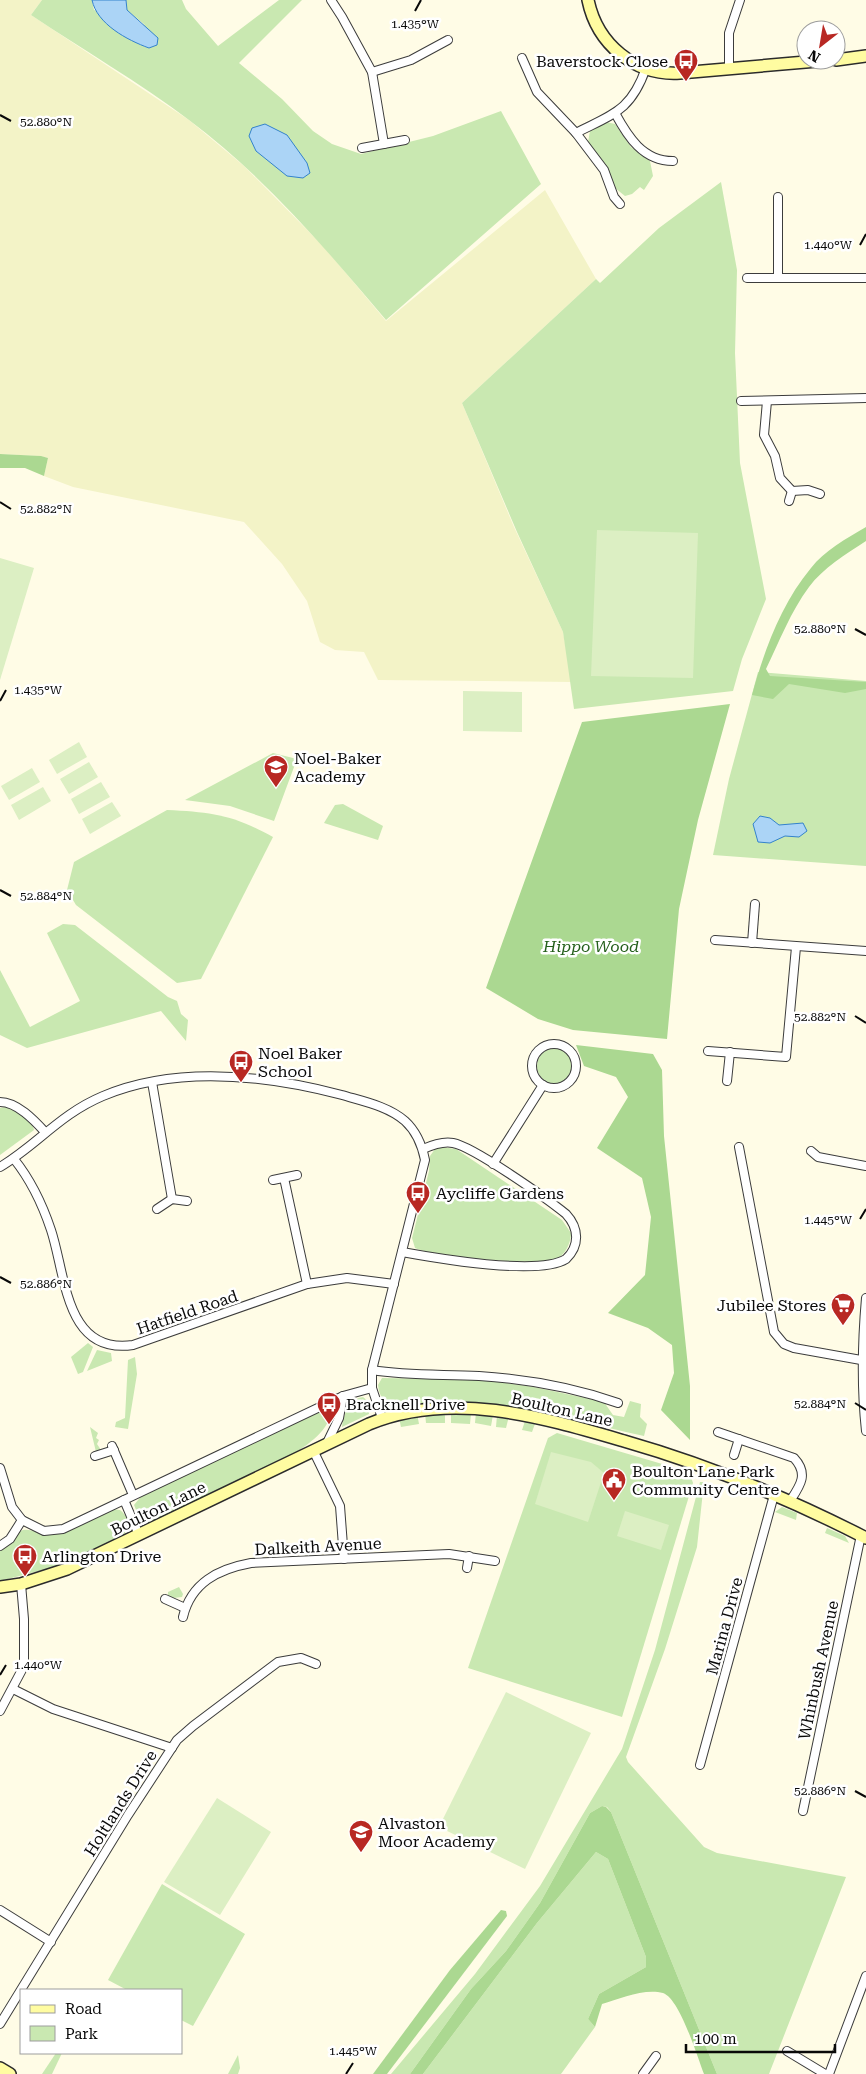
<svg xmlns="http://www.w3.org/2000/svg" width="866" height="2074" font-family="'Roboto Serif',serif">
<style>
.farmland{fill:#f3f3c7}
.green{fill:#c9e8b1}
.forest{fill:#abd891}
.pitch{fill:#dcefc3}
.water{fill:#abd4f6;stroke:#3382cc}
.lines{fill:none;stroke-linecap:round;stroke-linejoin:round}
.street-casing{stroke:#3c3c3c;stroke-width:10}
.secondary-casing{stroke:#2b2b2b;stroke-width:14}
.street{stroke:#fff;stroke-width:8}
.secondary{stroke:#fffca1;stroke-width:11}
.ticks{fill:none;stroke:#090909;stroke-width:2}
.labels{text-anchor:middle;stroke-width:5;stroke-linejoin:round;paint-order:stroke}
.poi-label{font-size:16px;fill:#090909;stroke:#fff;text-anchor:start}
.park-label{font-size:16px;font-style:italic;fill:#245f1b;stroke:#fff}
.street-label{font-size:16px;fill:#090909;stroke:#fff}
.ticks-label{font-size:12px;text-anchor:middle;fill:#090909;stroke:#fff;stroke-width:5;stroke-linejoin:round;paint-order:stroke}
</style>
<rect width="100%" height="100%" fill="#fffce6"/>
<path class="farmland" d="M0 0H42L31 15 189 120 244 166 325 248 386 321 545 190 596 279 462 403 514 527 563 632 572 682 378 680 364 652 335 650 320 642 307 601 282 564 244 522 73 487 44 476 48 458 40 456 0 454Z"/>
<g class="green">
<path d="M42 0H92L94 10 145 25 127 10 126 0H182L186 9 218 46 279 0H302L239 63 282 99 313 131 332 144 361 154 433 136 501 111 541 184 386 320C326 249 264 176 189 120 139 82 83 50 31 15Z"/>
<path d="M606 122 615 124 631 147 650 161 653 176 644 190 640 187 632 194 625 196 615 188 609 171 588 142 590 131Z"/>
<path d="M721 182 737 270 735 353 740 463 766 599 742 659 733 691 574 709 563 632 517 532 462 403 596 279 600 283 659 228Z"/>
<path d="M758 672 866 681V866L713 855 729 779Z"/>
<path d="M273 753 297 759 274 821 230 806 185 800Z"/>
<path d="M343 804 383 826 378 840 324 823 335 805Z"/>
<path d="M167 810C211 812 234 815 273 837L201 979 177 983 76 905 67 890 74 862Z"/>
<path d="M63 924 75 925 168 997 177 1001 181 1014 188 1020 186 1041 161 1011 27 1048 0 1035V970L30 1027 80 1001 47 933Z"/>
<circle cx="555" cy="1066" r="18"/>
<path d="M5 1107C15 1109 32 1120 34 1130L0 1155V1108Z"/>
<path d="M441 1147 456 1149 562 1220 571 1233C571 1242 566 1254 557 1259 542 1267 432 1256 415 1248L412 1238 429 1171 430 1156 435 1149Z"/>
<path d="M88 1343 93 1347 83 1372 78 1374 71 1357Z"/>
<path d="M97 1350 111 1353 112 1361 87 1371Z"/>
<path d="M135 1357 137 1374 128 1429 115 1427 116 1422 125 1418 128 1360Z"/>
<path d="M382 1378 486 1380 534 1387 604 1402 613 1415 624 1417 630 1401 641 1404 640 1417 647 1424 644 1436C581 1422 518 1403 453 1402 434 1402 415 1407 397 1409 385 1406 379 1396 378 1385Z"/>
<path d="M363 1397 370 1403 369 1414 342 1427C343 1415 349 1399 363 1397Z"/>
<path d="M326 1407 331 1409C331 1430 307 1445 292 1455L149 1524 140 1519 134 1505 143 1494Z"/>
<path d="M445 1412V1423H426L425 1413Z"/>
<path d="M476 1412 493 1415 491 1426 475 1423Z"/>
<path d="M417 1413 419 1424 401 1427 399 1418Z"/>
<path d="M451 1413 471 1414 470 1424 451 1423Z"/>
<path d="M497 1415 509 1416 506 1428 496 1427Z"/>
<path d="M526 1418 536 1421 532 1432 522 1430Z"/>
<path d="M90 1427 98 1433 96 1438 99 1440 97 1444 101 1450 96 1452Z"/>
<path d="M557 1433 686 1471 691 1477 693 1483 622 1717 468 1668 548 1438Z"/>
<path d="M700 1482H704L697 1547 665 1649 626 1757 628 1762 704 1847 717 1853 846 1877 769 2074H717L611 1812 607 1807 602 1806 590 1813 540 1903 506 1951 471 1989 410 2074H391L475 1974 540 1886 622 1749 655 1650Z"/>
<path d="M782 1507 797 1513 796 1520 775 1512Z"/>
<path d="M112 1509 120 1510C130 1518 130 1528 122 1537L62 1565 0 1581V1550C12 1546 14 1533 23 1530 31 1528 41 1535 50 1534 71 1534 93 1518 112 1509Z"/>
<path d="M827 1528 845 1536 849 1543 825 1533Z"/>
<path d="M179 1587 183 1594 182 1597 173 1598 168 1595V1592Z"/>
<path d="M596 1852 608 1859 646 1957V1967L599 1994 588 2019 595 2027 561 2074H423L537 1923Z"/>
<path d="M162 1884 245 1934 193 2026 181 2020V1990H127L108 1980Z"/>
<path d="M56 2053H62L52 2074H42Z"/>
<path d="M238 2055 240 2068 238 2074H228Z"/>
</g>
<g class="forest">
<path d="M0 454 41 456 48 458 44 476 25 468H0Z"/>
<path d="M866 527V541C846 554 823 568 809 587 791 611 779 642 766 669L770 676 866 682V689L845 693 789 684 773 699 752 695C764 651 781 604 811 568 824 551 847 538 866 527Z"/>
<path d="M730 704 698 820 679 909 667 1039 573 1030 538 1019 486 988 582 722Z"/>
<path d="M576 1045 653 1054 662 1070 664 1136 690 1386V1440L661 1410 674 1373 672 1345 648 1328 608 1313 645 1275 651 1217 642 1178 597 1148 628 1097 616 1077 584 1066Z"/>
<path d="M602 1806 606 1807 611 1812 717 2074H704C697 2056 680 1999 663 1993 644 1988 620 1999 602 2004L595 2027 588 2019 599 1994 646 1967V1957L608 1859 596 1852 537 1923 423 2074H410L471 1989 506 1951 540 1903 590 1813Z"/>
<path d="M501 1910 506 1911 507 1916 387 2074H373L450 1970Z"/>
</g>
<g class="pitch">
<path d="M597 530 698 533 693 678 591 676Z"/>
<path d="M0 558 34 568 0 680Z"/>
<path d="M463 691 522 692V732L463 731Z"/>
<path d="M79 742 87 757 57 774 49 760Z"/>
<path d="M89 762 98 777 69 794 60 779Z"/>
<path d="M32 768 40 782 9 800 1 786Z"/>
<path d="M101 782 110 797 79 814 71 799Z"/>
<path d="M43 787 51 801 19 820 11 805Z"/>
<path d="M112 802 121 816 90 834 82 819Z"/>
<path d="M551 1452 591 1462 604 1473 588 1522 535 1504Z"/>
<path d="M625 1511 669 1525 661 1550 617 1536Z"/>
<path d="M506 1692 591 1733 525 1869 439 1827Z"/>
<path d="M217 1798 271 1832 220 1915 164 1882Z"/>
</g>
<g class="water">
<path d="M92 0H126L127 10 158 38 157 45 149 48C127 40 97 24 92 0Z"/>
<path d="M265 124 287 135 307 163 310 173 303 178 287 176 256 151 249 136 252 128Z"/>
<path d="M760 816 770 818 779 825 803 823 807 831 799 837 785 836 770 843 758 842 753 824Z"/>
</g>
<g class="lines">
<defs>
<g id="street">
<path d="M331 0 342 17 372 72 384 144"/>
<path d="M522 58 537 92 576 133"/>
<path d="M729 68V33L740 0"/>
<path d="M372 72 411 60 448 40"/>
<path d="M615 113C628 137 643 161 673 161"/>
<path d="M362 148 405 140"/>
<path d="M778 197V277"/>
<path d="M620 204 614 197 604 170 576 133C613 114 631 111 646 68"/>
<path d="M747 278H866"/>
<path d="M741 401 866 398"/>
<path d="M767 401 764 435 775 456 780 478 792 491 808 490 820 494"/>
<path d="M789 501 792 491"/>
<path d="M715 940 866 951"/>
<path d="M752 943 755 904"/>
<circle cx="554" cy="1066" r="22"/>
<path d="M708 1051 786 1057 796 947"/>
<path d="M727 1081 730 1052"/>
<path d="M152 1082 172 1199"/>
<path d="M0 1102C17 1102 34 1120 45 1132"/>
<path d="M739 1147 774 1332 784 1344 794 1348 861 1360"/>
<path d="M811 1151 818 1157 866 1166"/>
<path d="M14 1159C30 1179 43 1206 51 1230 66 1275 65 1355 133 1345L307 1284 347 1278 394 1284"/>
<path d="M493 1164 543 1085"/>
<path d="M0 1167C37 1145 60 1114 103 1096 177 1065 265 1075 342 1095 362 1101 388 1106 405 1121 417 1132 422 1145 425 1160L372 1370V1388L382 1418"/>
<path d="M284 1178 307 1284"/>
<path d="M273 1180 297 1175"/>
<path d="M157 1209 172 1199 187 1201"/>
<path d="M402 1252C435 1258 539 1276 566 1259 580 1246 579 1228 566 1214 546 1198 474 1147 453 1143 443 1141 432 1145 423 1149"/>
<path d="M866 1298C862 1344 861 1385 866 1431"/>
<path d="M372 1370C408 1376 443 1374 479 1376 525 1379 575 1388 618 1403"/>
<path d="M718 1432 794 1458C809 1474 800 1486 790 1501"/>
<path d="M326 1445 339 1418 343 1396"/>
<path d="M112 1446 133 1495"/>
<path d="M313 1450 340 1506 344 1559"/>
<path d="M734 1455 739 1439"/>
<path d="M95 1456 114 1450"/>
<path d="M0 1468 12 1507 22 1520"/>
<path d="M124 1500 139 1535"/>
<path d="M0 1546 10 1539 22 1520 44 1531 63 1529 343 1396 372 1388"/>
<path d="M467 1568 469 1556"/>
<path d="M165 1599 185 1608"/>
<path d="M183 1617C191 1583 218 1569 251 1563L449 1554 495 1561"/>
<path d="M13 1689 53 1709 172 1748"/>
<path d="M0 1711 24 1666V1619L21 1584"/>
<path d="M700 1765 774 1495"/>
<path d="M803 1811 861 1535"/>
<path d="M0 1910 51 1942"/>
<path d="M0 2024 128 1815 177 1740 193 1726 278 1662 301 1658 316 1664"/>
<path d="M787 2051 825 2074"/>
<path d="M643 2074 656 2056"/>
<path d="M829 2074 866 1976"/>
</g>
<g id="secondary">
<path d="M588 0C597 44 635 76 680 73L829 60"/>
<path d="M836 60 866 56"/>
<path d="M0 1587 21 1584 67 1569 369 1424C452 1390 542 1417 624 1441 708 1465 788 1498 866 1538"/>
<path d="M0 2068 10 2074"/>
</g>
</defs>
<use href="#street" class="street-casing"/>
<use href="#secondary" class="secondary-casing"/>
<use href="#street" class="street"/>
<use href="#secondary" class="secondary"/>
</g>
<path class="ticks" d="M415 11 421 0M0 115 11 121M860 245 866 234M0 502 11 509M855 629 866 635M0 701 6 690M0 890 11 896M855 1016 866 1023M860 1219 866 1209M0 1277 11 1283M855 1403 866 1410M0 1675 6 1665M855 1791 866 1797M346 2074 353 2063"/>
<defs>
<symbol id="bus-pin" viewBox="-11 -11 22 30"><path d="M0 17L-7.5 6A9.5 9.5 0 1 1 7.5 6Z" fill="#b82823" stroke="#fff"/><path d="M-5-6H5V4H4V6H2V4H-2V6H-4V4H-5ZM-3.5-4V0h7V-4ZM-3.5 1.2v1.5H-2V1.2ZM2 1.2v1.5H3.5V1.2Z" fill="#fff"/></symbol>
<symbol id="school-pin" viewBox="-11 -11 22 30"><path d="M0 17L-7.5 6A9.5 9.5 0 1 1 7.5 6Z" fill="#b82823" stroke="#fff"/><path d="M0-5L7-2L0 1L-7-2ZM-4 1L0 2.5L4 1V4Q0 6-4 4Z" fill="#fff"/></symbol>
<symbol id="supermarket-pin" viewBox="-11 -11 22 30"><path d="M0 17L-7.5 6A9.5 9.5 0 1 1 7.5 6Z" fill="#b82823" stroke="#fff"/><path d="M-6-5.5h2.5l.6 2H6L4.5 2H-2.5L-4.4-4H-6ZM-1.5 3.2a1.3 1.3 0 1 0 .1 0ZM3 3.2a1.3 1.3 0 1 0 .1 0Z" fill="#fff"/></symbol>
<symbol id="civic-pin" viewBox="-11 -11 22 30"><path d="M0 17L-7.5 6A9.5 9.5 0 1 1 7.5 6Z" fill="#b82823" stroke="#fff"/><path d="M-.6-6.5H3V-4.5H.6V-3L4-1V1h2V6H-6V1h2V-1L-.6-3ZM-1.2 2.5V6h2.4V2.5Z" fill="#fff"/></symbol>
</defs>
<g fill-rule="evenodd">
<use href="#bus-pin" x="672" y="47" width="28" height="38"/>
<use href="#school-pin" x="262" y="753" width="28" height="38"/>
<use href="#bus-pin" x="227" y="1048" width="28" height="38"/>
<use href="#bus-pin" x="404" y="1179" width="28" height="38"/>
<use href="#supermarket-pin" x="829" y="1291" width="28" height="38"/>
<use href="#bus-pin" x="315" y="1390" width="28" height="38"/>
<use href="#civic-pin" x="600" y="1466" width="28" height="38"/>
<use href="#bus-pin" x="11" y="1542" width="28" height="38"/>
<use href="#school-pin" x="347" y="1818" width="28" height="38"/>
</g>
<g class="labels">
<g class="poi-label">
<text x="668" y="67" text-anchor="end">Baverstock Close</text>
<text x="294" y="764">Noel-Baker<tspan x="294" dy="18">Academy</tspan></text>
<text x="258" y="1059">Noel Baker<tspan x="258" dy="18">School</tspan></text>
<text x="436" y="1199">Aycliffe Gardens</text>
<text x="826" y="1311" text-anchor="end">Jubilee Stores</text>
<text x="346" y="1410">Bracknell Drive</text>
<text x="632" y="1477">Boulton Lane Park<tspan x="632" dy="18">Community Centre</tspan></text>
<text x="42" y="1562">Arlington Drive</text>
<text x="378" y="1829">Alvaston<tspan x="378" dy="18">Moor Academy</tspan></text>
</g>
<g class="park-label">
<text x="591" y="952">Hippo Wood</text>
</g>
<g class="street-label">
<text transform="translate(187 1312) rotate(-19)" y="6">Hatfield Road</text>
<text transform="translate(562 1409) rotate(13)" y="6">Boulton Lane</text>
<text transform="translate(158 1508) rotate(-26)" y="6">Boulton Lane</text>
<text transform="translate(318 1546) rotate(-3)" y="6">Dalkeith Avenue</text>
<text transform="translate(724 1626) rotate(-75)" y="6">Marina Drive</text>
<text transform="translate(818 1670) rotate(-78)" y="6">Whinbush Avenue</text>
<text transform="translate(120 1803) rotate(-58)" y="6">Holtlands Drive</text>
</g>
</g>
<g class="ticks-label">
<text x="415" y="28">1.435°W</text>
<text x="46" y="126">52.880°N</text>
<text x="828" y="249">1.440°W</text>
<text x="46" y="513">52.882°N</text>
<text x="820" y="633">52.880°N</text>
<text x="38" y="694">1.435°W</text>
<text x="46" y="900">52.884°N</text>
<text x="820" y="1021">52.882°N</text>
<text x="828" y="1224">1.445°W</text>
<text x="46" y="1288">52.886°N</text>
<text x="820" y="1408">52.884°N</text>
<text x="38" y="1669">1.440°W</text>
<text x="820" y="1795">52.886°N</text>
<text x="353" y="2055">1.445°W</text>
</g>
<rect x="20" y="1989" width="162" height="65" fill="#ffffff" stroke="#9d9d9d"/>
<rect x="30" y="2005" width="25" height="8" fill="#fffca1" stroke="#9d9d9d"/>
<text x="65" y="2014" font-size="15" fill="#090909">Road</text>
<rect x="30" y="2026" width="25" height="15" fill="#c9e8b1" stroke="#9d9d9d"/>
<text x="65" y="2039" font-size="15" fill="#090909">Park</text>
<g transform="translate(821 45) rotate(211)"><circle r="24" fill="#ffffff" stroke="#9d9d9d"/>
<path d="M0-4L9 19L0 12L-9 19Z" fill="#b82823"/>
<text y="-8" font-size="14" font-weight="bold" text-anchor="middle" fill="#090909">N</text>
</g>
<path d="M686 2044v8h149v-8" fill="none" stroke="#090909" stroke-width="2.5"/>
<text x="694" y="2044" font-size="15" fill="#090909" stroke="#ffffff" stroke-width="4" paint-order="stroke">100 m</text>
</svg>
